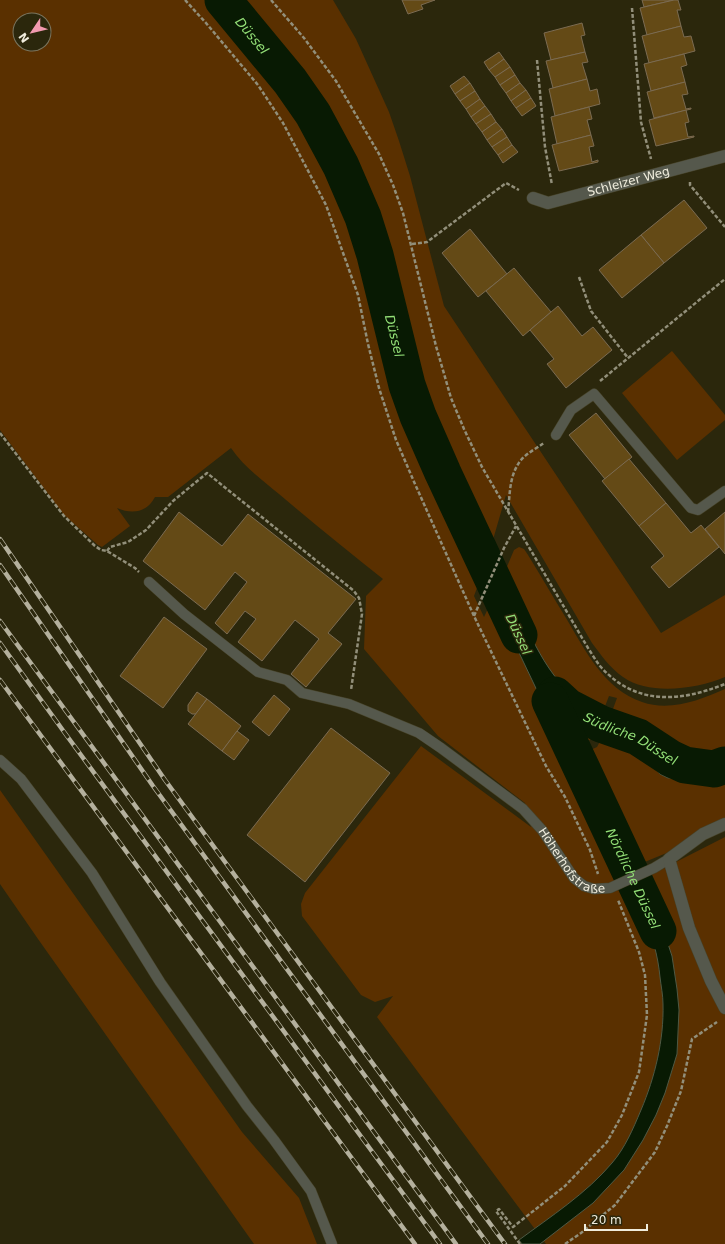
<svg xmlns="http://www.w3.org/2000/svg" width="725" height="1244" font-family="'DejaVu Sans',sans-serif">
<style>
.green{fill:#5a3000;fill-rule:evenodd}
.water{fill:#081a03;stroke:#4e5944}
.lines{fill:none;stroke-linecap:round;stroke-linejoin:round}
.river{stroke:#081a03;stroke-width:37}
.building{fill:#644a16;stroke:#7b6b52}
.service-casing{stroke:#474329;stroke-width:11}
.minor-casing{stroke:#474329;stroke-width:13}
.path{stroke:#928f7a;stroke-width:2.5;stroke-dasharray:4 2;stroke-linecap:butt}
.service{stroke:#55584c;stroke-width:10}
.minor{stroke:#55584c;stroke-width:12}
.rail-casing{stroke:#b4b09d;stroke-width:4.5}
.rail{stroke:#2b270c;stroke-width:3;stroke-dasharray:9;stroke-linecap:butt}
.labels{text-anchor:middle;stroke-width:3;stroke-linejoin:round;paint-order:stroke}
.street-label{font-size:12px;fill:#f0eddd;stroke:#2b270c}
.water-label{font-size:13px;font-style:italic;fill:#93df77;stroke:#2b270c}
</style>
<rect width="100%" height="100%" fill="#2b270c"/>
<g class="green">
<path d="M0 0H220L269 59 309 116 339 166 366 239 405 390 481 577 474 596 484 617 493 598 562 743 563 752 557 755 621 890 725 837V1244H546L377 1017 393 996 375 1002 361 995 302 916 301 904 305 893 421 746 531 827 525 803 438 736 364 649 366 596 383 579C348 551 313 523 279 494 262 480 243 466 231 448L168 497H155C147 512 133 515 117 508L130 526 102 547 98 545 64 515 0 430ZM20 20H44V44H20Z"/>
<path d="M227 0H333L356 39 389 112 399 141 410 176 444 306 661 633 725 595V677C696 689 650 696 623 677 610 668 601 655 592 643L506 495 490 550 420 397 372 232 350 178 313 109 246 22Z"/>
<path d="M672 351 725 415V420L677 460 622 393Z"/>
<path d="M519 547 524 549 528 555C541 576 553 597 566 618 585 650 604 689 642 702 670 712 700 700 725 689V754L720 757 713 759 662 744 654 740 638 729 626 725 610 717 617 698 609 696 602 714C591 708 579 702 571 694 537 663 523 615 503 576L514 550Z"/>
<path d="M561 707 594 731 590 740 579 745 574 729Z"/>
<path d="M604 734 638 754 645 761 652 764 660 774 668 778 683 777 710 782 725 779V818L693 835 669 852 635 866 584 753 597 747Z"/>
<path d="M0 790 242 1132 299 1198 317 1244H254L38 939 0 884Z"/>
</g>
<g class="water">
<path d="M503 576C523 615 537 663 571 694 579 702 591 708 602 714L594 731 562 708 574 729 579 745 563 752 562 743 493 598Z"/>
<path d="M610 717C620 722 630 725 640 730 647 734 653 740 662 744L713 759 720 757 725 754V779L710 782 683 777 668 778 660 774 652 764 645 761 638 754 604 734Z"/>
<path d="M584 753 635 866 621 873 610 844 568 761Z"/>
<path d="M643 881 659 917 672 956 677 989 679 1010 677 1054 665 1093 656 1115 643 1140 624 1170 593 1203 540 1244H522L519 1240C550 1217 587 1193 612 1163 625 1148 633 1129 641 1110 655 1077 664 1040 663 1004 663 995 661 986 660 977 659 967 657 955 654 945 648 925 639 907 630 889Z"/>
</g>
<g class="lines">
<g class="river">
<path id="s1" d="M223 0 290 81 313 114 341 166 363 217 375 255 407 385 418 416 443 473 519 635"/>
<path id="s2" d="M555 695 568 707 601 724 638 737 670 758 685 765 714 769 725 765"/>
<path id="s3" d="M550 701 658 931"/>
</g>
</g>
<g class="building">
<path d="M402 0H435L421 5 423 9 408 14Z"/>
<path d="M642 0H674L644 7Z"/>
<path d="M674 0H678L681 10H677L681 26 647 35 640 8Z"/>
<path d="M582 23 585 35 581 36 585 52 551 60 544 33Z"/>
<path d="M681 26 684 37 691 36 695 51 649 63 642 36Z"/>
<path d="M499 52 504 59 489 70 484 62Z"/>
<path d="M585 52 588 62 582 63 587 79 553 88 546 61Z"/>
<path d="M684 54 687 65 681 67 685 82 651 91 644 64Z"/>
<path d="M504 59 510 67 495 77 489 70Z"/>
<path d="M510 67 515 75 500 85 495 77Z"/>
<path d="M515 75 520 83 506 93 500 85Z"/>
<path d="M464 76 470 83 455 94 450 86Z"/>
<path d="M587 79 590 91 597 89 600 104 555 116 549 89Z"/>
<path d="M685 82 688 94 682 95 686 109 691 108V109L654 118 647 92Z"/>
<path d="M470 83 475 91 460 101 455 94Z"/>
<path d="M520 83 526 90 511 101 506 93Z"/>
<path d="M526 90 531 98 516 108 511 101Z"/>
<path d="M475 91 480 99 466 109 460 101Z"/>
<path d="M531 98 536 106 522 116 516 108Z"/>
<path d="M480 99 485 106 471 117 466 109Z"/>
<path d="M485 106 491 114 476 124 471 117Z"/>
<path d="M589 107 592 119 587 120 591 135 557 144 551 117Z"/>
<path d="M686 110 689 122 685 123 688 137 694 136V137L656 146 649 120Z"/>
<path d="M491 114 496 122 482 132 476 124Z"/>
<path d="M496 122 502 129 487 140 482 132Z"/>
<path d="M502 129 507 137 492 147 487 140Z"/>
<path d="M591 135 594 146 589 147 592 162 598 160V162L559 171 552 145Z"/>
<path d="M507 137 512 145 498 155 492 147Z"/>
<path d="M512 145 518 152 503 163 498 155Z"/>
<path d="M684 200 707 228 664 263 641 235Z"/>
<path d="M470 229 507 274 478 297 442 253Z"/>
<path d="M641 235 664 263 622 298 599 270Z"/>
<path d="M514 268 551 312 523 336 486 291Z"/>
<path d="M558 306 582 336 593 327 612 350 566 388 547 364 554 359 530 330Z"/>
<path d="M596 413 632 457 605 479 569 435Z"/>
<path d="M629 459 666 503 639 526 602 481Z"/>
<path d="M666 503 691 533 701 525 719 547 669 588 651 567 664 556 639 526Z"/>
<path d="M179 512 222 546 248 514 356 599 328 633 342 644 306 687 291 674 319 639 295 620 262 661 238 642 256 619 245 611 227 634 215 623 247 582 235 572 205 610 143 561Z"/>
<path d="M725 512V554L705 529Z"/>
<path d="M164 617 207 649 163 708 120 676Z"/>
<path d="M197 692 207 699 196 714H192L188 711V705Z"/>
<path d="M274 695 290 709 269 736 252 722Z"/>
<path d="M207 699 241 726 222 751 188 724Z"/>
<path d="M331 728 390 773 305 882 247 835Z"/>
<path d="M237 731 249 740 234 760 222 751Z"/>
</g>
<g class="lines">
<defs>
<g id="service">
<path d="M556 435 571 410 594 394 691 508 698 510 725 491"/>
<path id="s4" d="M149 582 184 614 258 672 287 680 302 693 349 704 419 733 441 748 523 809 542 830 574 878 584 886 594 889 610 888 654 868 669 859"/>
<path d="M0 760 21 779 92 873 160 982 247 1106 274 1140 311 1191 332 1244"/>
</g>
<g id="minor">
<path id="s5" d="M533 198 548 203 725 156"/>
<path d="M725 824 703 834 669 859 689 928 711 981 725 1008"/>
</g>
</defs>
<use href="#service" class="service-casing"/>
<use href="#minor" class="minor-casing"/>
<g class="path">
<path d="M185 0 206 23 258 85 283 123 326 205 358 295 368 344 379 388 396 440 415 484 474 616 546 766 565 797 590 850 598 874"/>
<path d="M271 0 304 38 336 81 379 154 393 185 403 213 436 346 451 398 464 429 482 467 588 648C592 654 596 661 600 666 635 706 680 702 725 684"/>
<path d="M632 8 641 122 651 159"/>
<path d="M537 60 545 147 552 185"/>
<path d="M690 182V185L725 227"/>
<path d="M412 244 427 242 506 183 519 190"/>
<path d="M579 277 591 311 628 358"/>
<path d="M600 381 725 279"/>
<path d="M0 433 64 516 95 546 101 550 107 551 135 568 139 572"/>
<path d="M508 512C510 494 509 475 521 460 527 453 537 448 544 443"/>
<path d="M107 551 110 547 128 542 146 530 173 501 207 473 354 591 359 598 362 614 351 690"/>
<path d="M474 616 504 548 516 526"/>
<path d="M520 1244 496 1211 499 1209 513 1227 565 1186 607 1142 622 1115 639 1072 647 1015 645 975 639 952 618 900"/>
<path d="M565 1244 581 1233 615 1205 655 1152 667 1126 681 1091 692 1039 717 1022"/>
</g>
<use href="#service" class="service"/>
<use href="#minor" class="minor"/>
<defs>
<g id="rail">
<path d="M0 539 165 780 505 1244"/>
<path d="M0 565 153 786 488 1244"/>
<path d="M0 621 456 1244"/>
<path d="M0 643 67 736 440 1244"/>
<path d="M0 680 415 1244"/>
</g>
</defs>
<use href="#rail" class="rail-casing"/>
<use href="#rail" class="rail"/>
</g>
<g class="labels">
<g class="street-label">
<text dy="4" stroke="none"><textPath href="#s5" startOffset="99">Schleizer Weg</textPath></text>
<text dy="4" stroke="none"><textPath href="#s4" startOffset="518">Höherhofstraße</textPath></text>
</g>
<g class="water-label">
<text dy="5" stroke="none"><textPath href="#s1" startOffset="46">Düssel</textPath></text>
<text dy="5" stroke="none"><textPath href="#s1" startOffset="383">Düssel</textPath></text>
<text transform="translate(519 634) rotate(65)" y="5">Düssel</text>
<text dy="5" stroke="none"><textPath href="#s2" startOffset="88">Südliche Düssel</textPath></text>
<text dy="5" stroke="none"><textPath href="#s3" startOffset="196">Nördliche Düssel</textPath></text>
</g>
</g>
<g transform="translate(32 32) rotate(235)"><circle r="19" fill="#2b270c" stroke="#7a7660"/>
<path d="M0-3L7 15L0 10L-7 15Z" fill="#f29ab0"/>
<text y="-6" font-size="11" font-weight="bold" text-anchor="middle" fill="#f0eddd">N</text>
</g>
<path d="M585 1224v6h62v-6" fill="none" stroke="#f0eddd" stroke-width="2"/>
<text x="591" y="1224" font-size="12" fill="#f0eddd" stroke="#2b270c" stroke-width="3" paint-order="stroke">20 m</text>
</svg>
